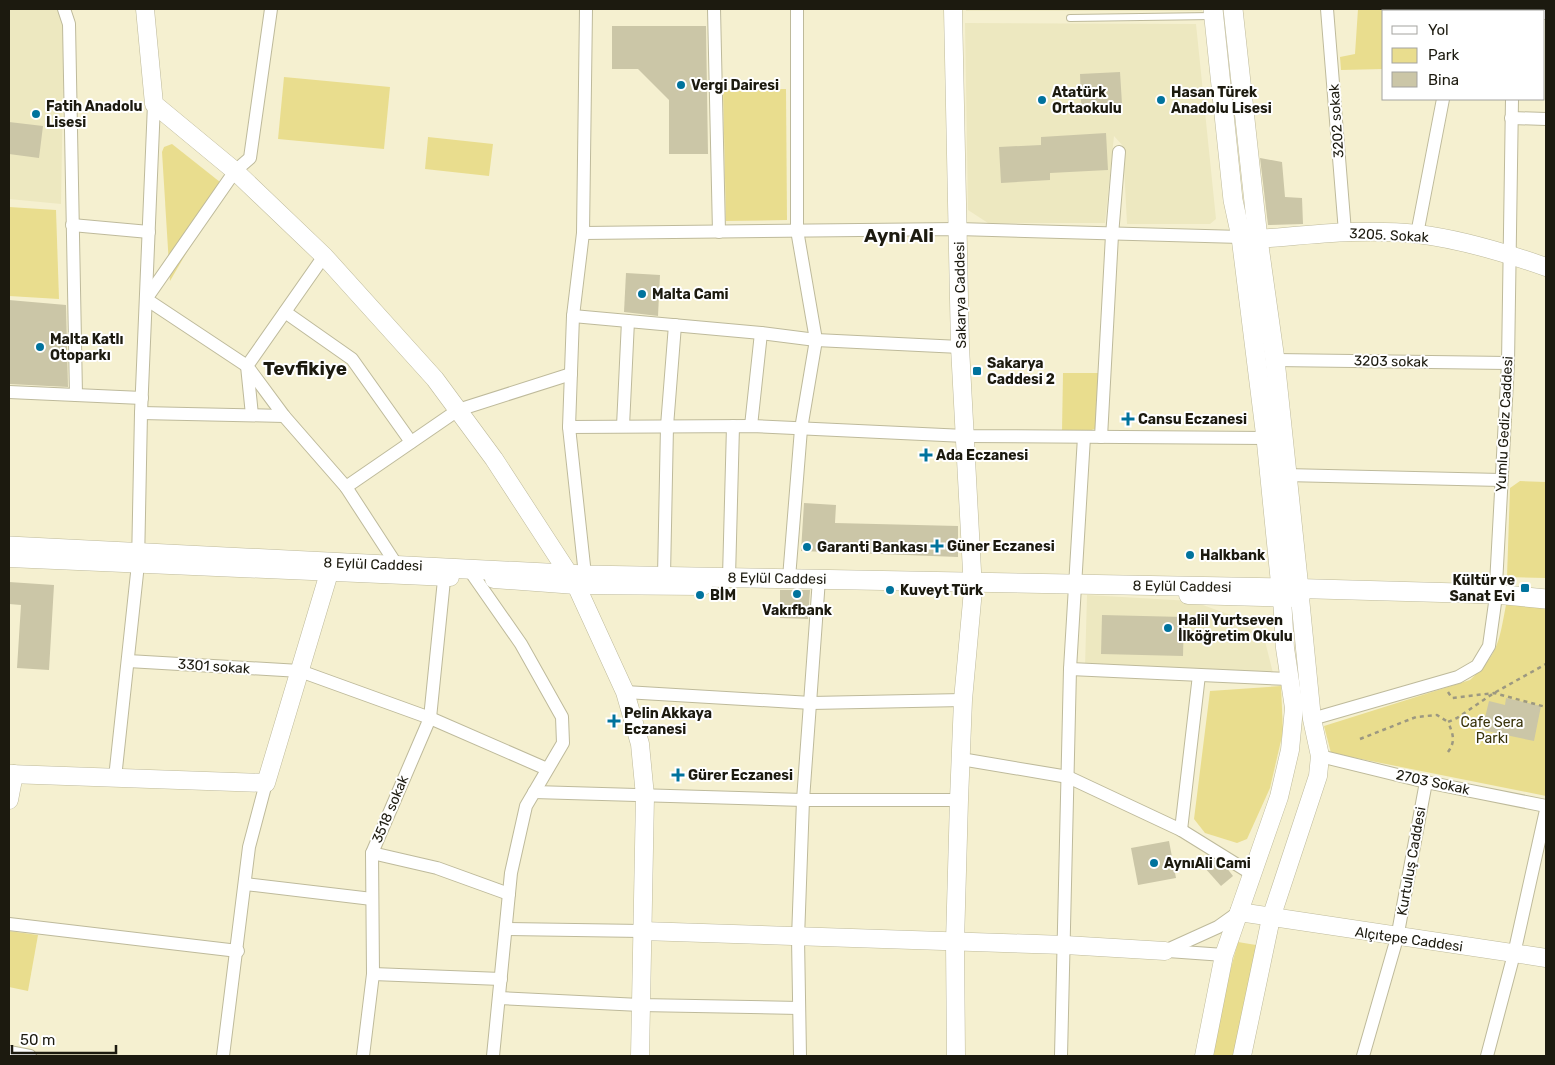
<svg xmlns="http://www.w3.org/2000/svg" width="1555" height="1065" font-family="Rubik,sans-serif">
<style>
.built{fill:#ede8c0}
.green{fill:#e9dd8e}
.building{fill:#cbc6a7}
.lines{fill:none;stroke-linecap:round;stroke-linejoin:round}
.lane-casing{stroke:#beba9b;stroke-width:8}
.street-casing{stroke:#beba9b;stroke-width:14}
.secondary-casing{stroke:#beba9b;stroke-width:19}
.primary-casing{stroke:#beba9b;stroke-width:20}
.path{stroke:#9c9881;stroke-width:2.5;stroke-dasharray:4 4;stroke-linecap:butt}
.lane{stroke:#fff;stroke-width:6}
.street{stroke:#fff;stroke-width:12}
.secondary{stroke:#fff;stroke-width:18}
.primary{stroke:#fff;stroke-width:19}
.poi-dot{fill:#00739d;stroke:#fff;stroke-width:2}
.labels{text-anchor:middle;stroke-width:4;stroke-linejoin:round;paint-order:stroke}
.poi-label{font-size:14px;font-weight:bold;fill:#1c1a0f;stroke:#fff;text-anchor:start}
.street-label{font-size:14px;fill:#1c1a0f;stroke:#fff}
.park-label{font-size:14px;fill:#383208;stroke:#fff}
.district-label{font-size:19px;font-weight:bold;fill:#1c1a0f;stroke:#fff}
</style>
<rect width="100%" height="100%" fill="#f5f0d0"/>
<g class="built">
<path d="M9,9H57L61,14L64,28L61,204L9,199Z"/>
<rect x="966" y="9" width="236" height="2"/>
<path d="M965,23L1196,24L1216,219L1210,224H1127L1123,146L1114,136L1105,223H988L968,210Z"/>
<path d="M1087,595L1192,601L1233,616L1265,641L1274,677L1085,667Z"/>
</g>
<g class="green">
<path d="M1358,9H1451V11H1384V69L1341,70L1340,57L1355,54Z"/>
<path d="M284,77L390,87L384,149L278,139Z"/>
<path d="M723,89H786L787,220L726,221Z"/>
<path d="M428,137L493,144L489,176L425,169Z"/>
<path d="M172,144L225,186L170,281L162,152L164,147Z"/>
<path d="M9,207L56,210L59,299L9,296Z"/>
<path d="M1063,373H1101L1097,428L1086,432L1062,431Z"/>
<path d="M1520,481L1546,482V578L1507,577L1510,488Z"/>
<path d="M1506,605L1546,608V796L1331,753L1324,726L1470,680C1499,654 1499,641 1506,605Z"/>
<path d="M1281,686L1283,732L1270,788L1247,839L1237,843L1205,833L1194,819L1210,691Z"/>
<path d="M9,931L38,935L28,991L9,987Z"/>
<path d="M1238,942L1262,946L1234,1056H1207Z"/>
</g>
<g class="building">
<path d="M612,26H706L708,154H669V100L638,69H612Z"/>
<path d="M1120,72L1122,104L1081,106L1080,74Z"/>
<path d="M9,122L43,126L39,158L9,154Z"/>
<path d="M1106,133L1108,170L1050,173V180L1001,183L999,147L1041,145V137Z"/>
<path d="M1260,158L1282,162L1285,197L1302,198L1303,224L1268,225Z"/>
<path d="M626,273L660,275L658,316L624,312Z"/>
<path d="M9,300L66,305L68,387L9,384Z"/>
<path d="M804,503L836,505L835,523L958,526V557L801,551Z"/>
<path d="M9,582L54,585L49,670L17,668L21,605L9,604Z"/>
<path d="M780,590H810L808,619L780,618Z"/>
<path d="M1102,615L1184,617L1183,656L1101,654Z"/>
<path d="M1506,698L1541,706L1534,741L1482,730L1489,701L1505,705Z"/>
<path d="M1169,841L1176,878L1138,885L1131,848Z"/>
<path d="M1213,859L1226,867L1233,876L1221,886L1204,867Z"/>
</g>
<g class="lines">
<defs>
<path id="lane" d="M1070,18L1212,16"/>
<g id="street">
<path d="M64,9L69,24L76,395"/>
<path d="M271,9L250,158L235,171L146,299L247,366L284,416L346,487L400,570"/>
<path d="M714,9L719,232"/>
<path d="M1327,9L1345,232"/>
<path d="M1460,11V9"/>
<path d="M1518,11V9"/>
<path d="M1544,13H1546"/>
<path d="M1511,118L1546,119"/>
<path d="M72,225L149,232"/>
<path d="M583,233L958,229L1241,237"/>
<path d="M1417,234L1443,99"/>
<path d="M285,312L352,359L411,442"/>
<path d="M573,316L761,333L816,340L960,347"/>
<path d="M1275,360L1508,363"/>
<path d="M9,392L142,398"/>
<path d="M141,413L284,416"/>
<path d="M252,415L247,366L324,256"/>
<path d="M623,426L628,321"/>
<path d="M751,426L761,333"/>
<path d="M569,427L751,426L965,436L1266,438"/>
<path d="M1101,437L1112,235L1119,152"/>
<path d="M1285,475L1501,480"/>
<path d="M346,487L458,410L571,374"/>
<path d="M468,568L521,644L562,717L563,743L526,806L511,873L493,1056"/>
<path d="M585,575L569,427L573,316L583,233L586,9"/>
<path d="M664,576L667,426L675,325"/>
<path d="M729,577L733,426"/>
<path d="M789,578L801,429L816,340L797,230V9"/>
<path d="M128,661L300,671L430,718L547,769"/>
<path d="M1070,669L1289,679"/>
<path d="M625,692L811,703L963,700"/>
<path d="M1312,719L1458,677L1477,666L1489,646L1495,603L1508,363L1512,99"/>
<path d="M1320,756L1426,782L1546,806"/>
<path d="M961,759L1068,777L1181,830L1199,675"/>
<path d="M115,778L138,564L141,413L154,104"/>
<path d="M534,792L803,800H959"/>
<path d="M1181,830L1252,874"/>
<path d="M372,853L437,868L509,894"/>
<path d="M245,884L372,899"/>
<path d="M9,924L238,951"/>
<path d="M506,929L642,931"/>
<path d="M1165,951L1218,927L1239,912"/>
<path d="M1168,951L1224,955"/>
<path d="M373,974L501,979"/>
<path d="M499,998L640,1005L799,1008"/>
<path d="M9,1052L30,1056"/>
<path d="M223,1056L249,847L266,783"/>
<path d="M363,1056L373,974L372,853L430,718L445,570"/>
<path d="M800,1056L798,938L803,800L819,579"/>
<path d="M1061,1056L1070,669L1084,437"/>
<path d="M1363,1056L1397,938L1426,782"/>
<path d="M1487,1056L1514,954L1546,810"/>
</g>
<g id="secondary">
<path d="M145,9L154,104L235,171L324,256L435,379L494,459L576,585L625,692L640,744L645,796L640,1056"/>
<path d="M953,9L960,347L973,590L963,700L959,800L955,942L956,1056"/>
<path d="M1258,239C1310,235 1365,228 1417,234C1460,239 1506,253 1546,267"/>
<path d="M9,558L450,577"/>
<path d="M494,579L576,585L703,586"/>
<path d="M1188,595L1295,598"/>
<path d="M9,774L266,783L332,563"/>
<path d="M9,800L14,774"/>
<path d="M1239,912L1546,958"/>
<path d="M642,931L1065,945L1165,951"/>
<path d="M1204,1056L1224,955L1279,797L1290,750L1294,708L1285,648L1282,598"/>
<path d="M1242,1056L1271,918L1318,776L1320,756L1312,719L1300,598"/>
</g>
<g id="primary">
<path d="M1213,9L1233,200L1241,237L1266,438L1282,598"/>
<path d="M1233,9L1258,239L1275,360L1300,598"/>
<path d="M9,546L585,575L1281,588L1495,594L1546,599"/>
</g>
</defs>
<use href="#lane" class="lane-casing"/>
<use href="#street" class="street-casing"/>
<use href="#secondary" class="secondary-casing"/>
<use href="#primary" class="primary-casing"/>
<g class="path">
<path d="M1448,692L1452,698L1494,693L1546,707"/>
<path d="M1360,739L1416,717L1437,715L1448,722"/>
<path d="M1448,752C1456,741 1453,734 1448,722L1457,718L1494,693L1546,664"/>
</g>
<use href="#lane" class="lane"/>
<use href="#street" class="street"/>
<use href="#secondary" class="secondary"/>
<use href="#primary" class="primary"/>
</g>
<g class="poi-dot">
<circle cx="681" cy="85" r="5"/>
<circle cx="1042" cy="100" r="5"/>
<circle cx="1161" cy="100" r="5"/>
<circle cx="36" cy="114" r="5"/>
<circle cx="642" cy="294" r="5"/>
<circle cx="40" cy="347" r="5"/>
<rect x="972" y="366" width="10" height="10" rx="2.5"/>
<path d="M1125.5 411.5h5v5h5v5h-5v5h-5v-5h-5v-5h5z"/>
<path d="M923.5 447.5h5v5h5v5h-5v5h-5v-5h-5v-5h5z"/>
<path d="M934.5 538.5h5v5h5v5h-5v5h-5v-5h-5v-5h5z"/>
<circle cx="807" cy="547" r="5"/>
<circle cx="1190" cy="555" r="5"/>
<rect x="1520" y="583" width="10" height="10" rx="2.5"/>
<circle cx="890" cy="590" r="5"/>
<circle cx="797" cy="594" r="5"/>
<circle cx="700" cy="595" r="5"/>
<circle cx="1168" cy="628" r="5"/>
<path d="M611.5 713.5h5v5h5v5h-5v5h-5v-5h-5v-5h5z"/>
<path d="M675.5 767.5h5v5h5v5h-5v5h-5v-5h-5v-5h5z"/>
<circle cx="1154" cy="863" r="5"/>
</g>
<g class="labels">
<g class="poi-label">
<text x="691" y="90">Vergi Dairesi</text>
<text x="1052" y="97">Atatürk<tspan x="1052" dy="16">Ortaokulu</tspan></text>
<text x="1171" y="97">Hasan Türek<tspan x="1171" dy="16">Anadolu Lisesi</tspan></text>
<text x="46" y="111">Fatih Anadolu<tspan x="46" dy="16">Lisesi</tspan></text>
<text x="652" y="299">Malta Cami</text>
<text x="50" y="344">Malta Katlı<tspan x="50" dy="16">Otoparkı</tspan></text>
<text x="987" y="368">Sakarya<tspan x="987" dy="16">Caddesi 2</tspan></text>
<text x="1138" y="424">Cansu Eczanesi</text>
<text x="936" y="460">Ada Eczanesi</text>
<text x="947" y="551">Güner Eczanesi</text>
<text x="817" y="552">Garanti Bankası</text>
<text x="1200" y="560">Halkbank</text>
<text x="1515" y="585" text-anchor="end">Kültür ve<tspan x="1515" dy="16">Sanat Evi</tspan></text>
<text x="900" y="595">Kuveyt Türk</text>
<text x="710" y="600">BİM</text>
<text x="797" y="615" text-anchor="middle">Vakıfbank</text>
<text x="1178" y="625">Halil Yurtseven<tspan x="1178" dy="16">İlköğretim Okulu</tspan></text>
<text x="624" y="718">Pelin Akkaya<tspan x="624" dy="16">Eczanesi</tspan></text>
<text x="688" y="780">Gürer Eczanesi</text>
<text x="1164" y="868">AynıAli Cami</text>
</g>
<g class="street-label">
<text transform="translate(1336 121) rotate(-94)" y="5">3202 sokak</text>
<text transform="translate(1389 235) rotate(3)" y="5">3205. Sokak</text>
<text transform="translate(960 295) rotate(-91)" y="5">Sakarya Caddesi</text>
<text transform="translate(1391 361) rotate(1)" y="5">3203 sokak</text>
<text transform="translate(1504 424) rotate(-87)" y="5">Yumlu Gediz Caddesi</text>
<text transform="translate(373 564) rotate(2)" y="5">8 Eylül Caddesi</text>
<text transform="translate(777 578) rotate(1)" y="5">8 Eylül Caddesi</text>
<text transform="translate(1182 586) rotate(1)" y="5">8 Eylül Caddesi</text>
<text transform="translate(214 666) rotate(4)" y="5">3301 sokak</text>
<text transform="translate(1433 782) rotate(12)" y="5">2703 Sokak</text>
<text transform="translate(390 809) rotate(-67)" y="5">3518 sokak</text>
<text transform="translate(1411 861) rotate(-80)" y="5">Kurtuluş Caddesi</text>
<text transform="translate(1409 939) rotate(8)" y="5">Alçıtepe Caddesi</text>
</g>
<g class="park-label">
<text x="1492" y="727">Cafe Sera<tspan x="1492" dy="16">Parkı</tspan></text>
</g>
<g class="district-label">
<text x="899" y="242">Ayni Ali</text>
<text x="305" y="375">Tevfikiye</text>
</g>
</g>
<rect width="1555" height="1065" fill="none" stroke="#1c1a0f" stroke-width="20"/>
<rect x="1382" y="10" width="162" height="90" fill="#ffffff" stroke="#a4a39f"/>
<rect x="1392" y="26" width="25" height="8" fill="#ffffff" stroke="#a4a39f"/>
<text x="1428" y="35" font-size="15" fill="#1c1a0f">Yol</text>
<rect x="1392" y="48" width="25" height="15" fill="#e9dd8e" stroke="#a4a39f"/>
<text x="1428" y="60" font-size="15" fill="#1c1a0f">Park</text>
<rect x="1392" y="72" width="25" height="15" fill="#cbc6a7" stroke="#a4a39f"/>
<text x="1428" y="85" font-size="15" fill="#1c1a0f">Bina</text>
<path d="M12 1045v8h104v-8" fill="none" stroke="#1c1a0f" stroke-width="2.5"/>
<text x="20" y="1045" font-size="15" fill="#1c1a0f" stroke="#ffffff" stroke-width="4" paint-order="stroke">50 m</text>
</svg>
